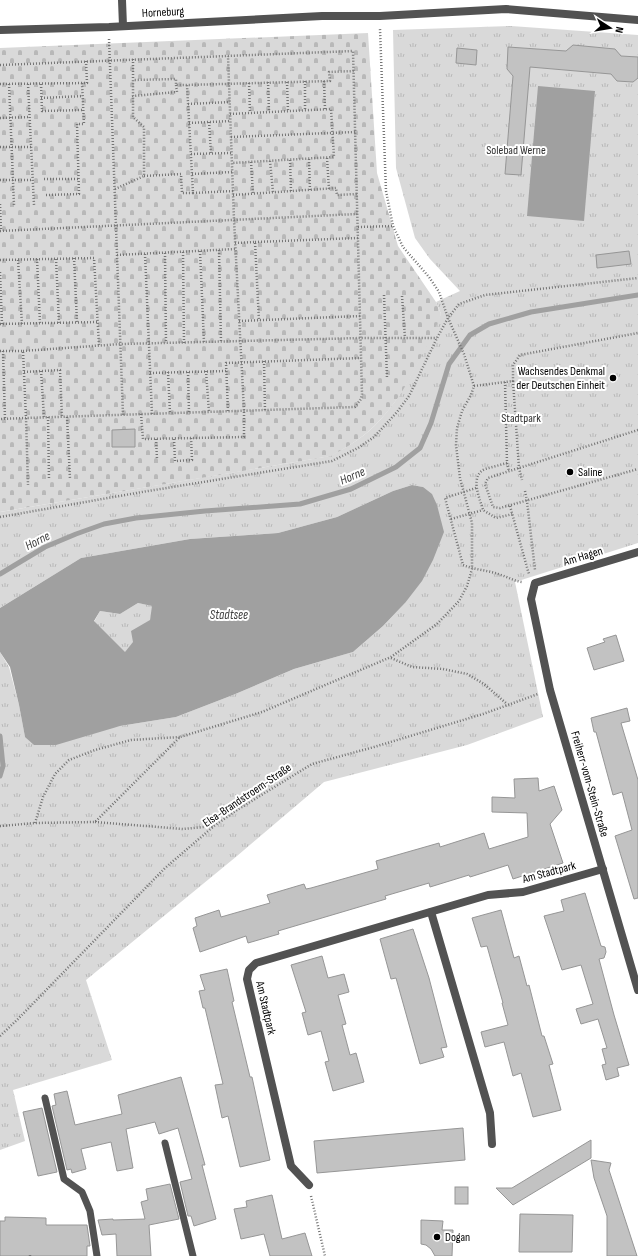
<svg xmlns="http://www.w3.org/2000/svg" width="638" height="1256" font-family="'Sofia Sans Condensed',sans-serif">
<style>
.grass{fill:url(#grass-tufts)}
.cemetery{fill:url(#cemetery-stones)}
.water{fill:#a0a0a0;fill-rule:evenodd}
.lines{fill:none;stroke-linecap:round;stroke-linejoin:round}
.stream{stroke:#a0a0a0;stroke-width:5}
.building{fill:#c2c2c2;stroke:#969696}
.path{stroke:#747474;stroke-width:2.5;stroke-dasharray:1 2;stroke-linecap:butt}
.lane{stroke:#525252;stroke-width:7}
.street{stroke:#525252;stroke-width:8}
.poi-dot{fill:#000;stroke:#fff;stroke-width:1.5}
.labels{text-anchor:middle;stroke-width:4;stroke-linejoin:round;paint-order:stroke}
.street-label{font-size:12px;fill:#000;stroke:#fff}
.park-label{font-size:12px;fill:#303030;stroke:#fff}
.poi-label{font-size:12px;fill:#000;stroke:#fff;text-anchor:start}
.water-label{font-size:13px;font-style:italic;fill:#414141;stroke:#fff}
</style>
<defs>
<pattern id="grass-tufts" width="24" height="20" patternUnits="userSpaceOnUse"><rect width="24" height="20" fill="#d9d9d9"/><path d="M3 7l-1-3M5 7V3M7 7l1-3M15 17l-1-3M17 17v-4M19 17l1-3" fill="none" stroke="#b8b8b8"/></pattern>
<pattern id="cemetery-stones" width="16" height="16" patternUnits="userSpaceOnUse"><rect width="16" height="16" fill="#d9d9d9"/><path d="M2 7V4a2 2 0 0 1 4 0v3zM10 15v-3a2 2 0 0 1 4 0v3z" fill="#b8b8b8"/></pattern>
</defs>
<rect width="100%" height="100%" fill="#fff"/>
<g class="grass">
<path d="M511,26L638,35V543L515,582L543,717L467,745L324,782L237,856L86,980L112,1060L13,1090L25,1141L0,1150V652L9,667L19,705L25,737L120,726L176,717L233,695L294,669L353,652L383,626L405,603L423,487L412,485L393,491L337,517L278,533L190,539L81,558L0,608V512L330,456C349,446 366,436 380,420C408,390 423,350 441,314L436,302L460,291L430,259L415,238L396,168L393,30Z"/>
<path d="M138,603L153,606L150,621L125,653L94,622L100,611L120,614Z"/>
</g>
<path class="cemetery" d="M368,33L377,173L398,246L436,302L441,314L439,320C422,354 407,392 380,420C366,436 349,446 331,456L0,512V48Z"/>
<g class="water">
<path d="M538,86L595,91L584,221L527,216Z"/>
<path d="M412,485L423,487L432,494L437,505L444,532L433,560L422,581L405,603L383,626L353,652L294,669L233,695L176,717L120,726L56,745H34L25,737L19,705L10,667L0,652V608L81,558L190,539L278,533L337,517L393,491ZM138,603L152,606L150,620L131,631L133,642L125,652L94,621L100,611L120,614Z"/>
</g>
<g class="lines">
<g class="stream">
<path d="M0,574L45,547L76,534L104,524L136,518L205,511L300,504L351,489L396,467L420,448L431,423L449,364L470,335L489,324L531,312L638,295"/>
<path d="M0,736L3,766L0,776"/>
</g>
</g>
<g class="building">
<path d="M573,45L615,49L621,56L638,57V78L633,82L617,81L611,74L530,67L521,175L505,174L513,76L507,69L508,47L566,51Z"/>
<path d="M457,48L477,50L476,65L456,63Z"/>
<path d="M629,251L631,264L597,268L596,255Z"/>
<path d="M135,429V447H112V430Z"/>
<path d="M616,635L624,661L594,670L587,648L605,642L603,639Z"/>
<path d="M627,708L630,721L621,723L638,780V898L634,899L615,836L632,830L622,792L613,795L596,732H594L591,718Z"/>
<path d="M538,778L539,791L554,786L562,810L550,824L563,863L513,879L508,865L470,877L469,875L430,887L429,883L385,896L386,899L278,931L279,934L248,943L246,936L200,952L193,928L197,926L195,918L219,910L221,917L270,903L267,895L304,884L306,889L311,888L378,869L376,861L439,843L440,847L484,833L489,849L528,837L527,813L492,812V797L515,798L514,779Z"/>
<path d="M585,893L601,946L605,947L606,952L604,958L599,959L614,1015L629,1065L617,1068L619,1076L606,1080L602,1065L606,1064L602,1049L607,1048L598,1019L581,1024L576,1009L593,1004L581,965L562,970L544,916L564,911L561,900Z"/>
<path d="M501,910L514,958L519,956L527,986L529,985L542,1036H544L553,1064L549,1065L561,1110L533,1117L521,1073L513,1076L504,1042L485,1047L481,1032L508,1025L502,1003H503L487,946L481,947L472,918Z"/>
<path d="M413,929L429,978L447,1047L441,1048L444,1057L420,1064L396,978L391,979L380,939Z"/>
<path d="M322,956L328,978L344,974L349,992L338,995L346,1024L342,1025L350,1055L356,1053L364,1082L333,1091L325,1062L329,1061L321,1031L308,1035L302,1013L306,1012L291,965Z"/>
<path d="M227,969L234,1001L232,1002L250,1077H252L270,1160L240,1167L228,1116L222,1118L215,1085L223,1084L205,1008H203L199,991L205,990L200,975Z"/>
<path d="M181,1077L205,1165H202L216,1219L194,1226L191,1216H188L180,1182L192,1179L178,1128L159,1134L155,1122L126,1129L133,1168L117,1171L111,1142L81,1149L86,1169L72,1173L71,1169L67,1170L52,1106L56,1105L54,1094L67,1091L75,1125L122,1114L118,1095Z"/>
<path d="M42,1108L57,1172L38,1176L23,1112Z"/>
<path d="M463,1128L465,1160L317,1173L314,1141Z"/>
<path d="M591,1140V1158L513,1205L496,1188H512Z"/>
<path d="M591,1160L611,1163L609,1170L637,1256H607V1216L594,1178Z"/>
<path d="M170,1184L179,1219L149,1225L151,1256H117L116,1234L102,1235L98,1220L113,1219V1220L145,1219L141,1202L148,1200L146,1189Z"/>
<rect x="455" y="1187" width="13" height="17"/>
<path d="M272,1195L282,1239L305,1233L312,1256H270L264,1234L241,1239L234,1209L247,1207L246,1201Z"/>
<path d="M520,1214L573,1215L572,1252H519Z"/>
<path d="M5,1217L46,1218V1225H87L90,1246H87V1256H0V1221H5Z"/>
<path d="M421,1220L443,1221L442,1230H453L452,1256H435L431,1249L426,1245L421,1244Z"/>
</g>
<g class="lines">
<g class="path">
<path d="M109,39L123,415"/>
<path d="M133,59V80"/>
<path d="M0,65L353,51L362,394L361,399L355,407L26,418L28,485"/>
<path d="M305,81V111"/>
<path d="M324,81L325,109"/>
<path d="M268,82L269,112"/>
<path d="M287,82L288,111"/>
<path d="M249,83L250,113"/>
<path d="M0,84L87,83L86,61"/>
<path d="M9,84L14,205"/>
<path d="M28,84L34,205"/>
<path d="M41,84L42,111L83,110"/>
<path d="M176,85L177,92L133,96V80L176,79V85H187"/>
<path d="M41,98L83,96"/>
<path d="M188,104L230,102"/>
<path d="M230,114L331,109L334,157L232,163"/>
<path d="M0,118L30,117"/>
<path d="M209,122L211,153"/>
<path d="M189,123L230,121"/>
<path d="M231,137L355,132"/>
<path d="M0,147H31"/>
<path d="M191,154L231,153"/>
<path d="M327,158L329,189"/>
<path d="M309,159L310,190"/>
<path d="M290,160L291,191"/>
<path d="M270,161L273,192"/>
<path d="M251,162L253,193"/>
<path d="M192,174L232,172"/>
<path d="M144,176L181,174L182,193H193"/>
<path d="M44,179H79"/>
<path d="M0,180H33"/>
<path d="M115,189L144,176V127L133,117V96"/>
<path d="M233,191L193,193L187,85L330,81L329,72L354,71"/>
<path d="M46,195L79,194L77,124H84L82,83"/>
<path d="M233,195L336,188L337,195L357,194"/>
<path d="M0,204L1,231"/>
<path d="M358,227L393,226"/>
<path d="M0,231L357,214"/>
<path d="M255,242L358,238"/>
<path d="M235,243L255,242L259,321"/>
<path d="M219,250L221,342"/>
<path d="M200,251L204,342"/>
<path d="M183,252L184,343"/>
<path d="M165,253L166,343"/>
<path d="M145,254L152,414"/>
<path d="M117,255L235,249"/>
<path d="M74,258L77,322"/>
<path d="M37,259L40,323"/>
<path d="M56,259L59,323"/>
<path d="M0,260L94,258L99,345"/>
<path d="M18,260L22,324"/>
<path d="M0,272L2,324"/>
<path d="M384,295L387,378"/>
<path d="M402,296L405,338"/>
<path d="M239,321L360,316"/>
<path d="M0,324L98,322"/>
<path d="M0,351H23L26,418L0,419"/>
<path d="M3,351L5,419"/>
<path d="M23,351L121,344L361,338H437"/>
<path d="M264,361L265,410"/>
<path d="M41,371L44,417"/>
<path d="M206,371L209,412"/>
<path d="M24,372L60,370L62,417"/>
<path d="M168,372L170,413"/>
<path d="M188,372L189,413"/>
<path d="M150,373L226,371"/>
<path d="M513,381L519,468L522,480"/>
<path d="M505,382L507,463L509,471"/>
<path d="M474,386L513,381V365L520,355L638,333"/>
<path d="M228,411L226,363L361,358"/>
<path d="M141,414L143,439L244,437V411L234,220L228,56"/>
<path d="M48,417L49,480"/>
<path d="M67,417L70,479"/>
<path d="M638,430L497,475L488,478L485,484L493,507L500,508L638,469"/>
<path d="M156,439L157,459"/>
<path d="M174,439L175,461L192,460L191,438"/>
<path d="M507,463C500,465 492,467 485,469C469,476 480,499 483,510L496,518L513,514"/>
<path d="M476,488L445,498L463,565C475,570 488,570 501,575C508,577 514,581 522,582"/>
<path d="M525,491L527,501L535,570"/>
<path d="M510,506L528,571L529,574"/>
<path d="M0,517L142,492L332,461L358,448L374,437L397,412L409,396L437,338L448,318L459,304L485,295L638,278"/>
<path d="M451,519L483,510"/>
<path d="M391,658L412,667L443,669L467,674L484,684L507,704"/>
<path d="M95,822L183,829L214,826"/>
<path d="M35,823L43,797L55,774L69,760L95,750L131,740L180,737"/>
<path d="M0,826L35,823L95,822L180,737L262,712L391,657L437,624L459,601L467,586L472,569V523L460,478L456,445L457,428L462,411L471,395L474,386L464,354L448,318L439,292L429,277L403,247L393,226L386,191L380,29"/>
<path d="M0,1036L18,1019L165,868L214,826L237,810L312,764L374,747L483,714L538,694"/>
<path d="M311,1196L325,1256"/>
<path d="M30,1256V1255"/>
</g>
<g class="lane">
<path d="M45,1098L64,1179L82,1192L90,1211L97,1256"/>
<path d="M165,1143L193,1256"/>
</g>
<g class="street">
<path d="M122,0L123,26"/>
<path d="M0,30L109,27L322,16H380L506,9L638,20"/>
<path d="M638,552L535,583L531,599L550,690L638,990"/>
<path d="M431,912L490,1113L492,1144"/>
<path d="M309,1185L291,1166L247,979L249,970L256,963L488,895L523,892L603,869"/>
</g>
</g>
<g class="poi-dot">
<circle cx="613" cy="378" r="4"/>
<circle cx="570" cy="472" r="4"/>
<circle cx="437" cy="1237" r="4"/>
</g>
<g class="labels">
<g class="street-label">
<text transform="translate(163 12) rotate(-3)" y="4">Horneburg</text>
<text transform="translate(583 556) rotate(-17)" y="4">Am Hagen</text>
<text transform="translate(590 784) rotate(74)" y="4">Freiherr-vom-Stein-Straße</text>
<text transform="translate(247 795) rotate(-34)" y="4">Elsa-Brandstroem-Straße</text>
<text transform="translate(549 872) rotate(-15)" y="4">Am Stadtpark</text>
<text transform="translate(266 1008) rotate(77)" y="4">Am Stadtpark</text>
</g>
<g class="park-label">
<text x="516" y="154">Solebad Werne</text>
<text x="521" y="422">Stadtpark</text>
</g>
<g class="poi-label">
<text x="605" y="375" text-anchor="end">Wachsendes Denkmal<tspan x="605" dy="14">der Deutschen Einheit</tspan></text>
<text x="578" y="476">Saline</text>
<text x="445" y="1241">Dogan</text>
</g>
<g class="water-label">
<text transform="translate(352 475) rotate(-23)" y="5">Horne</text>
<text transform="translate(37 540) rotate(-27)" y="5">Horne</text>
<text x="229" y="619">Stadtsee</text>
</g>
</g>
<g transform="translate(610 28) rotate(102)" stroke="#ffffff" stroke-width="3" paint-order="stroke">
<path d="M0-3L7 15L0 10L-7 15Z" fill="#000000"/>
<text y="-6" font-size="11" font-weight="bold" text-anchor="middle" fill="#000000">N</text>
</g>
</svg>
